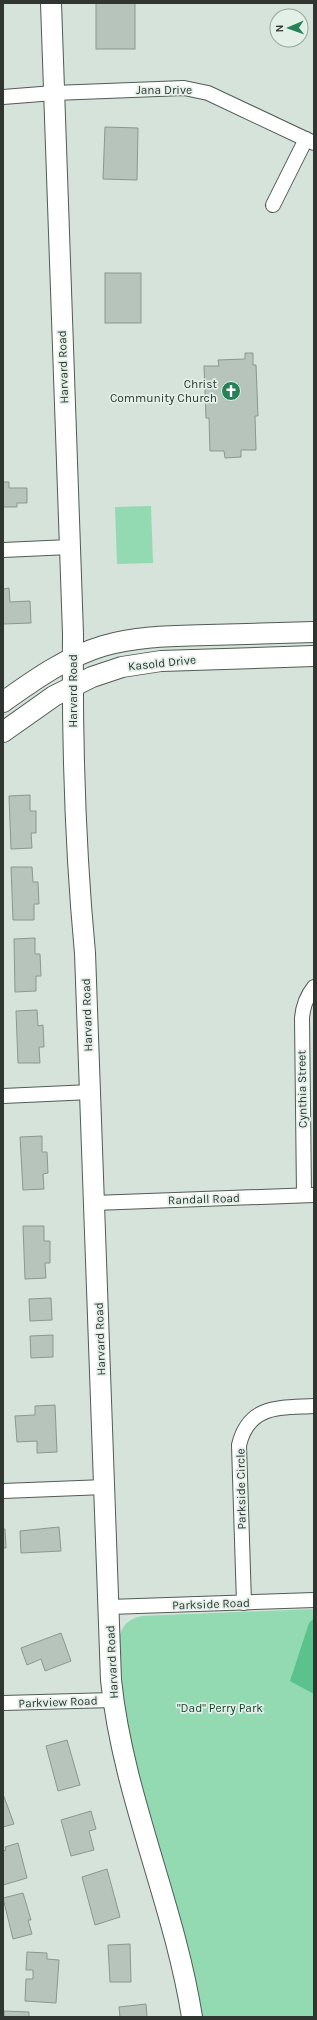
<svg xmlns="http://www.w3.org/2000/svg" width="317" height="2020" font-family="Karla,sans-serif">
<style>
.green{fill:#93d9b1}
.forest{fill:#5bc28d}
.building{fill:#b7c4bc;stroke:#8b9890}
.lines{fill:none;stroke-linecap:round;stroke-linejoin:round}
.street-casing{stroke:#505c55;stroke-width:16}
.secondary-casing{stroke:#505c55;stroke-width:22}
.street{stroke:#fff;stroke-width:14}
.secondary{stroke:#fff;stroke-width:20}
.labels{text-anchor:middle;stroke-width:3.5;stroke-linejoin:round;paint-order:stroke}
.street-label{font-size:12px;fill:#303532;stroke:#e2f0e8}
.poi-label{font-size:12px;fill:#303532;stroke:#e2f0e8;text-anchor:end}
.park-label{font-size:12px;fill:#113d27;stroke:#e2f0e8}
</style>
<rect width="100%" height="100%" fill="#d5e3da"/>
<g class="green">
<path d="M151,506L153,563L117,564L115,507Z"/>
<path d="M314,1609V2017H200L139,1784L123,1704L119,1639C122,1625 128,1619 142,1616Z"/>
</g>
<path class="forest" d="M314,1618V1694L290,1681L309,1623Z"/>
<g class="building">
<rect x="96" y="3" width="39" height="46"/>
<path d="M105,127L138,128L137,180L103,179Z"/>
<rect x="105" y="273" width="36" height="50"/>
<path d="M245,353H253V365H256L258,416H255L256,450H241V457L225,458L224,451H210L209,418H206L204,366H219L218,360L245,359Z"/>
<path d="M3,482H9V488H27V503H17V507H3Z"/>
<path d="M9,588L10,602L30,601L31,623L3,624V589Z"/>
<path d="M30,795V811H36V833H31L32,848L11,849L9,796Z"/>
<path d="M11,867H32L33,882H38L39,904H34V920H13Z"/>
<path d="M35,938V954H40L41,976H36V991L15,992L14,939Z"/>
<path d="M37,1010L38,1026L43,1025L44,1047H39L40,1063H18L16,1011Z"/>
<path d="M42,1136V1152H47L48,1173L43,1174L44,1189L23,1190L20,1137Z"/>
<path d="M23,1226H44V1241H50V1263H45L46,1278L25,1279Z"/>
<path d="M51,1298L52,1320L30,1321L29,1299Z"/>
<path d="M53,1335V1357L31,1358L30,1336Z"/>
<path d="M55,1405L57,1452L37,1453V1441L17,1442L15,1416L35,1415V1406Z"/>
<path d="M59,1527L61,1551L21,1553L20,1531Z"/>
<path d="M3,1529H5L6,1548H3Z"/>
<path d="M61,1633L71,1661L45,1671L41,1659L27,1665L21,1648Z"/>
<path d="M67,1740L80,1785L58,1791L46,1746Z"/>
<path d="M3,1794L14,1824L3,1827Z"/>
<path d="M91,1811L96,1829L89,1831L94,1850L71,1856L61,1820Z"/>
<path d="M18,1843L27,1878L3,1885V1851L6,1850L5,1847Z"/>
<path d="M107,1869L120,1917L95,1925L82,1877Z"/>
<path d="M23,1893L31,1920H28L32,1934L13,1939L3,1898Z"/>
<path d="M130,1944L131,1982H110L108,1945Z"/>
<path d="M27,1952L47,1953V1959L59,1960L56,2003L25,2001L26,1979H33V1970H26Z"/>
<path d="M146,2004L147,2017H120L119,2007Z"/>
<path d="M4,2011L29,2012V2017H4Z"/>
</g>
<g class="lines">
<defs>
<g id="street">
<path d="M3,97L54,93L184,88L208,93L314,143"/>
<path d="M273,205L306,139"/>
<path d="M3,550L70,547"/>
<path d="M3,1096L91,1092"/>
<path d="M304,1195L302,1018C303,1006 306,997 314,987"/>
<path d="M94,1203L314,1195"/>
<path d="M3,1491L105,1487"/>
<path d="M244,1603L239,1445C249,1404 280,1408 314,1406"/>
<path d="M109,1607L314,1600"/>
<path d="M3,1703L113,1700"/>
</g>
<g id="secondary">
<path d="M51,3L73,634C72,741 75,847 85,953L111,1680C123,1796 174,1903 192,2017"/>
<path d="M3,702C34,680 66,657 103,646C137,636 173,636 208,635C243,634 279,633 314,632"/>
<path d="M3,732L54,696L92,677L122,667L161,661L314,656"/>
</g>
</defs>
<use href="#street" class="street-casing"/>
<use href="#secondary" class="secondary-casing"/>
<use href="#street" class="street"/>
<use href="#secondary" class="secondary"/>
</g>
<defs>
<symbol id="church-disc" viewBox="-11 -11 22 22"><circle r="9.5" fill="#268156" stroke="#e2f0e8"/><path d="M-1.2-6h2.4v3.5h3.3v2.4h-3.3V6h-2.4V-.1h-3.3v-2.4h3.3Z" fill="#fff"/></symbol>
</defs>
<g fill-rule="evenodd">
<use href="#church-disc" x="220" y="380" width="22" height="22"/>
</g>
<g class="labels">
<g class="street-label">
<text x="164" y="94">Jana Drive</text>
<text transform="translate(63 367) rotate(-92)" y="4">Harvard Road</text>
<text transform="translate(162 663) rotate(-6)" y="4">Kasold Drive</text>
<text transform="translate(73 691) rotate(-90)" y="4">Harvard Road</text>
<text transform="translate(87 1015) rotate(-92)" y="4">Harvard Road</text>
<text transform="translate(302 1089) rotate(-91)" y="4">Cynthia Street</text>
<text transform="translate(204 1199) rotate(-2)" y="4">Randall Road</text>
<text transform="translate(100 1339) rotate(-92)" y="4">Harvard Road</text>
<text transform="translate(241 1489) rotate(-91)" y="4">Parkside Circle</text>
<text transform="translate(211 1604) rotate(-2)" y="4">Parkside Road</text>
<text transform="translate(112 1662) rotate(-93)" y="4">Harvard Road</text>
<text transform="translate(58 1702) rotate(-2)" y="4">Parkview Road</text>
</g>
<g class="poi-label">
<text x="217" y="388">Christ<tspan x="217" dy="14">Community Church</tspan></text>
</g>
<g class="park-label">
<text x="220" y="1712">"Dad" Perry Park</text>
</g>
</g>
<rect width="317" height="2020" fill="none" stroke="#303532" stroke-width="8"/>
<g transform="translate(289 28) rotate(268)"><circle r="19" fill="#e2f0e8" stroke="#9ba59f"/>
<path d="M0-3L7 15L0 10L-7 15Z" fill="#268156"/>
<text y="-6" font-size="11" font-weight="bold" text-anchor="middle" fill="#303532">N</text>
</g>
</svg>
